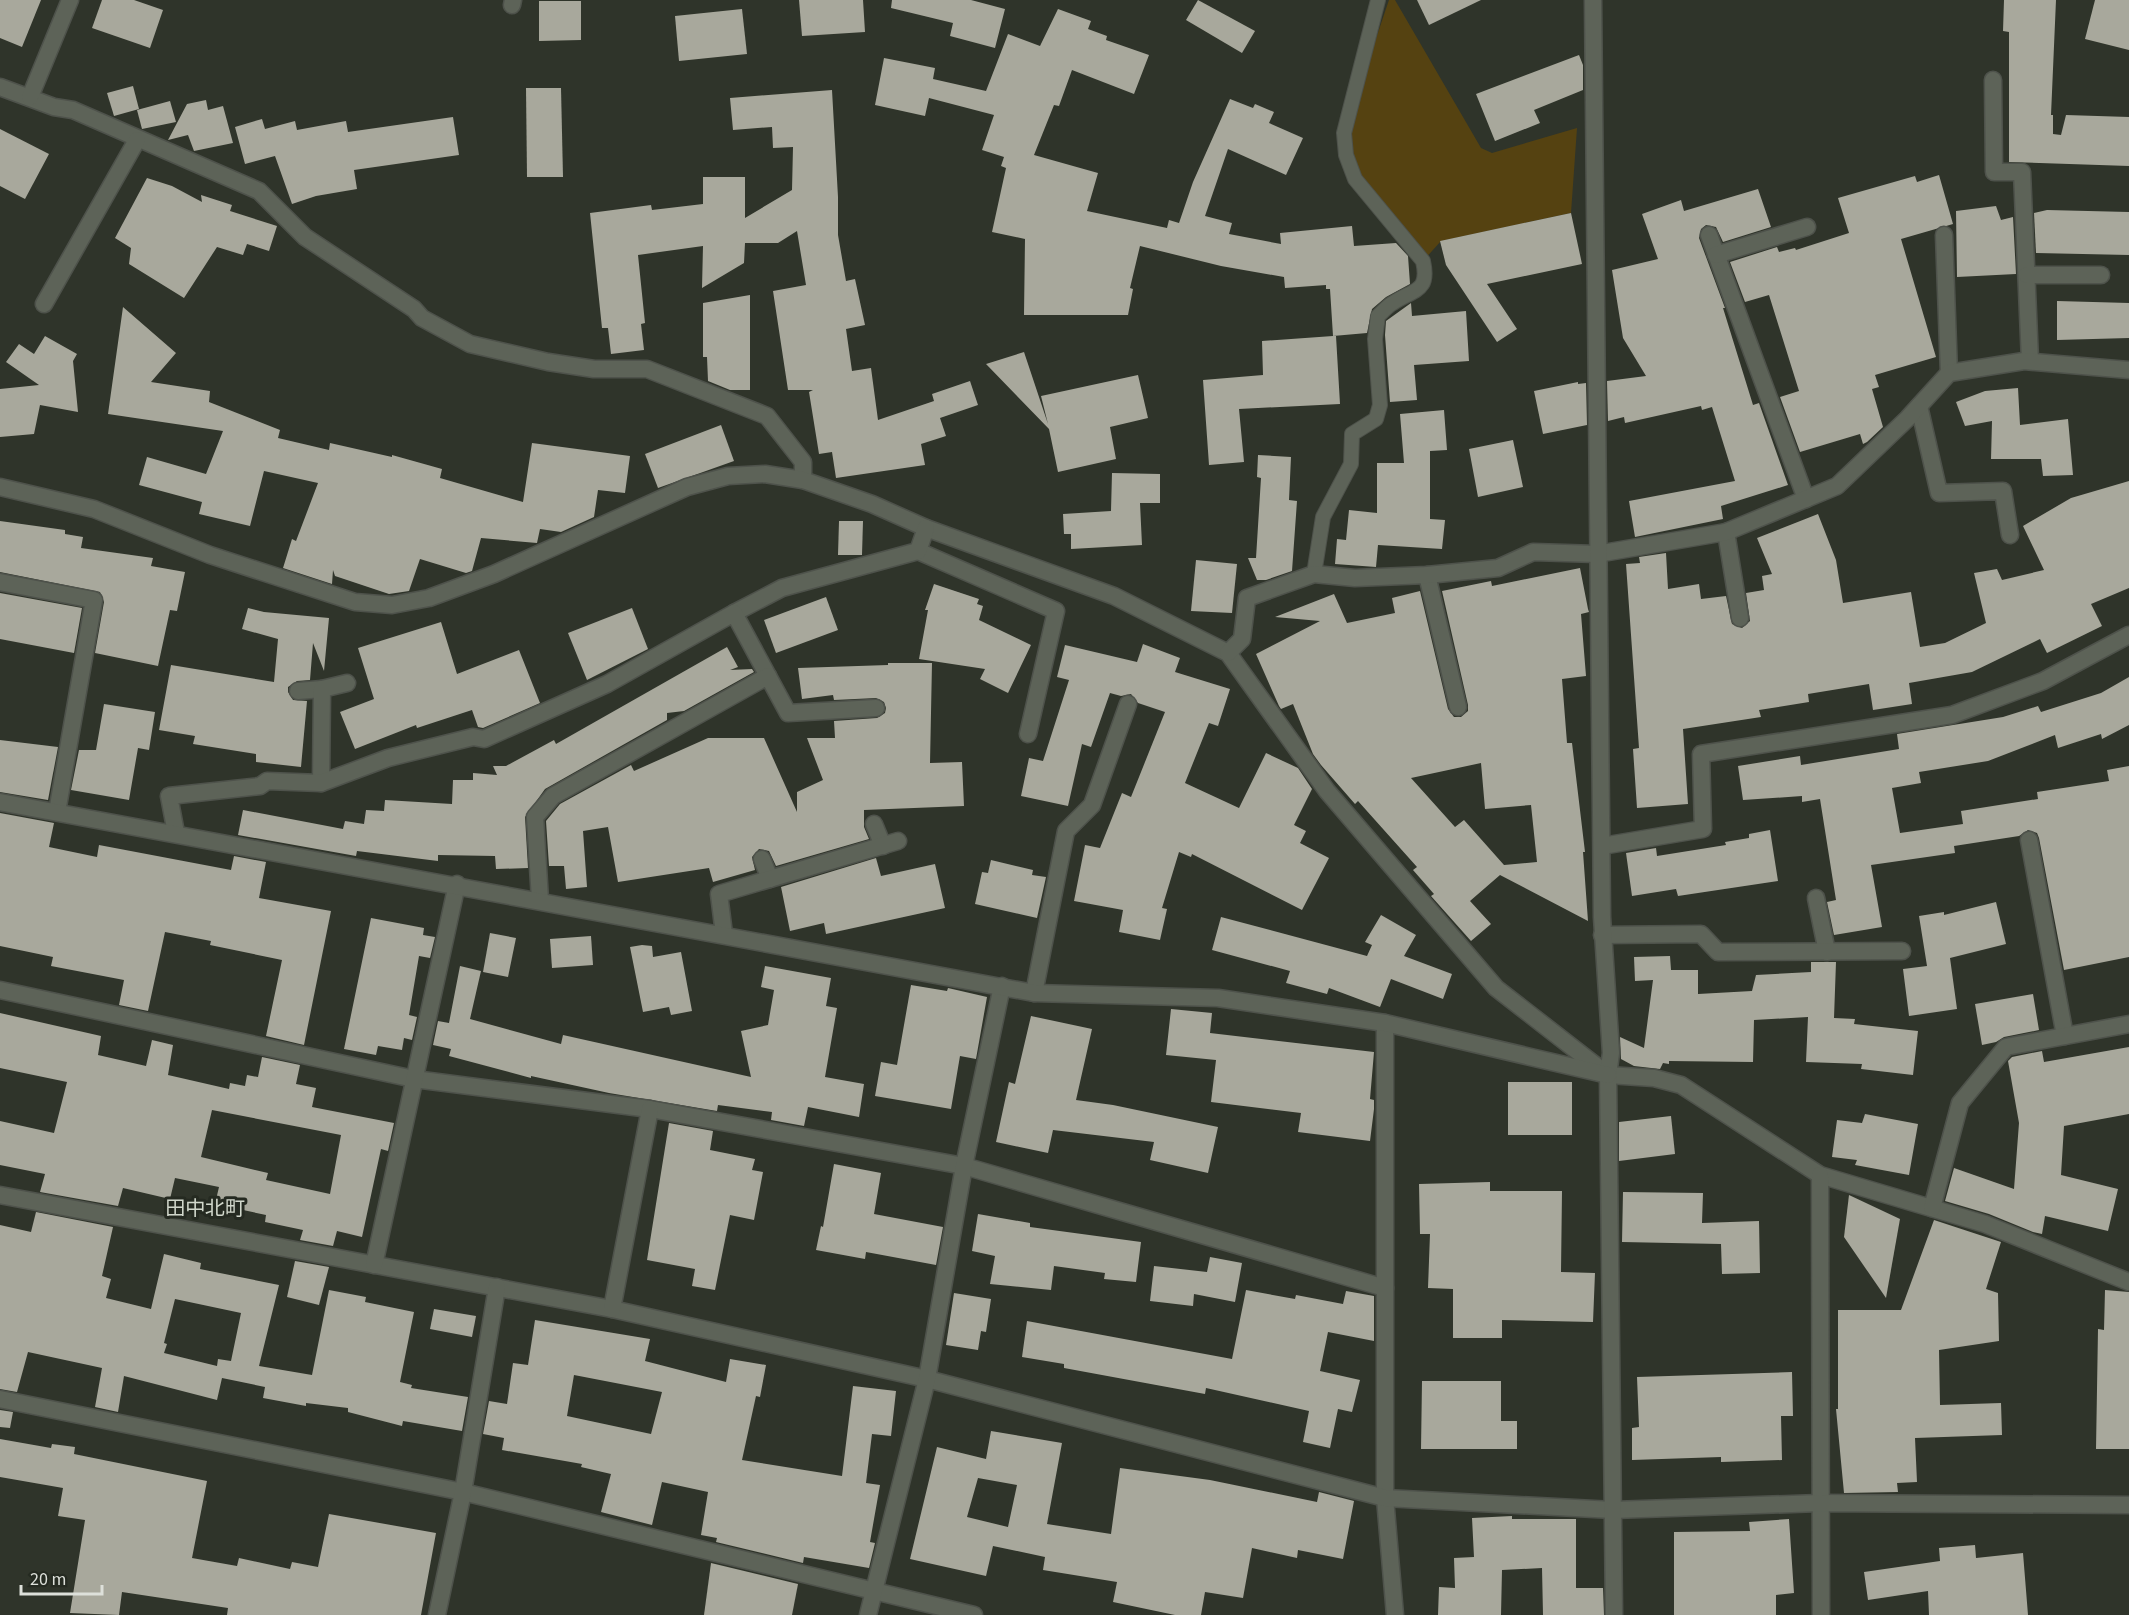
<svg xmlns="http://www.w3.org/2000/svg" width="2129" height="1615" font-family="'Source Sans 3','Noto Sans JP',sans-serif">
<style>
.green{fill:#554211}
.building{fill:#a8a89c;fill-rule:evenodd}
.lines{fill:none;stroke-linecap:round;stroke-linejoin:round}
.service-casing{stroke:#4e524b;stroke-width:16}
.minor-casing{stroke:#4e524b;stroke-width:19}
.tertiary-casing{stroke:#4e524b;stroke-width:19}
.service{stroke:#5d6358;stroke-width:14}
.minor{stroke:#5d6358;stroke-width:16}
.tertiary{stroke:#5d6358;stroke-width:16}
.labels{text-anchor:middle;stroke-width:6;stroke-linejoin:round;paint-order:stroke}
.quarter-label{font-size:20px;fill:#d1d7cb;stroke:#252a21}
</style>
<rect width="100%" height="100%" fill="#2f342a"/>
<path class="green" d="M1389,0H1395L1481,148L1492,153L1577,128L1571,213L1441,241L1423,261L1355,179L1344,133Z"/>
<g class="building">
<path d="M0,0H41L22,47L0,38Z"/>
<path d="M102,0H134L163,10L150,48L92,28Z"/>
<path d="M799,0H863L865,32L802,36Z"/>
<path d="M892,0H971L1005,9L995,48L950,36L953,23L891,8Z"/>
<path d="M1198,0L1255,31L1242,53L1186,20Z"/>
<path d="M1417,0H1481L1429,25Z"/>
<path d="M2004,0H2056L2051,115H2053V134L2061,135L2066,115L2129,117V166L2009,162V32L2003,31Z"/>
<path d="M2095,0H2129V50L2085,39Z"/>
<path d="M539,1H581V40L539,41Z"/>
<path d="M742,9L747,54L679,61L675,16Z"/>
<path d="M1058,9L1091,21L1088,29L1107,36L1106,40L1149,55L1134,94L1072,70L1059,106L1054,105L1034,155L1098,173L1087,211L1167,228L1169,220L1179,223L1193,182L1230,99L1253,108L1255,104L1274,112L1269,123L1303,138L1286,175L1228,149L1205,216L1232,223L1229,234L1281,244L1280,233L1352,226L1354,246L1396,243L1408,256L1410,284L1386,297L1372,309L1367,333L1333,336L1330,289H1326V285L1285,288L1284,277L1221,266L1140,246L1130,288L1133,289L1128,315H1024L1025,239L992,232L1006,168L1001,166L1004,157L982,150L994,115L929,98L925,116L875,105L884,58L935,68L933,79L986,91L1008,34L1040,46Z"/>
<path d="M1579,55L1583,65V90L1534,110L1540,123L1495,141L1476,94Z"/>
<path d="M133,86L139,109L114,116L107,93Z"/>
<path d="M526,88H561L563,177H527Z"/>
<path d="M832,90L838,197V235L846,281L855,279L865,325L846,329L852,371L871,368L878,420L934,401L932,394L970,381L978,405L940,418L946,436L921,444L925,465L836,478L832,452L819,454L809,392L813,390H788L773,291L806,285L797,231L778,243H745L744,263L702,288L703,246L638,255L645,323L641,324L644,350L611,354L608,328H602L590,213L651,205L652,210L703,204V177H745V218L792,190L793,147L773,148L772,127L733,130L730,98Z"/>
<path d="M206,100L208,110L223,106L233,143L194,151L188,135L168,140L187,104Z"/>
<path d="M170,101L176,122L142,129L137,110Z"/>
<path d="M453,117L459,155L354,170L357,189L316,196L292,204L275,156L245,164L235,127L262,119L265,129L295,121L297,130L346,121L348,132Z"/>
<path d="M0,129L49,154L25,199L0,186Z"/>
<path d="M1939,175L1953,224L1901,239L1936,357L1875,375L1879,387L1872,389L1883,427L1867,442L1863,444L1860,434L1800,452L1780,397L1799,391L1769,295L1745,302L1730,262L1777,247L1779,252L1795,248L1796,250L1849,233L1838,198L1915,176L1917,182Z"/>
<path d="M147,178L172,186L202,202L201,195L232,205L230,211L277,226L269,251L247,244L243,255L217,247L184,298L129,264L131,248L115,238Z"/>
<path d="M1758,189L1771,227L1723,242L1716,227L1706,225L1701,229L1699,238L1725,308H1723L1753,405L1759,403L1788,485L1721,506L1723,519L1635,537L1629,501L1735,481L1712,407L1702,410L1701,406L1625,423L1624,417L1608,421L1607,381L1646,376L1623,338L1612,270L1658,259L1642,214L1681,200L1684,211Z"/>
<path d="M1996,206L2001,220L2013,217L2016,274L1957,277L1956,211Z"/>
<path d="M2047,210L2129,212V255L2036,253L2034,213Z"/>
<path d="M1571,213L1582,264L1487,284L1517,329L1497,342L1446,265L1440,241Z"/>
<path d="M750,295V390H730L708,381L707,357H703V303Z"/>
<path d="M2057,301L2129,303V338L2057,340Z"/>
<path d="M1411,303L1412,316L1466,311L1469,361L1414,365L1417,400L1390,402L1385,335L1386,321Z"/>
<path d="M123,307L176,353L151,382L210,391L209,402L280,430L278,438L329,450L330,443L392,457V455L442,469L440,478L523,502L532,443L630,456L625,493L598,490L594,517L561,532L540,529L537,543L481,538L472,571L466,573L420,559L409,591L389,594L335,576L333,570L332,584L283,568L292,539L296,541L318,483L264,471L250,526L199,514L202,502L139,485L147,457L206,474L223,431L108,414Z"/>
<path d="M45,336L77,354L73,361L78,412L40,405L34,434L0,437V389L39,385L6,362L19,344L34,354Z"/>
<path d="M1333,336H1336L1340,404L1239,409L1244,462L1209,465L1203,380L1263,375L1262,341Z"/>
<path d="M1024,352L1048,424L1041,396L1138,375L1148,418L1110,427L1116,459L1058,472L1049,429L986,364Z"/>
<path d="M1578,382V384L1586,383L1587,425L1543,434L1534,391Z"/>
<path d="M2018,388L2020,425L2068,419L2073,475L2043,476L2041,459H1991L1992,421L1965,426L1956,402L1985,391Z"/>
<path d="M1444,410L1447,450L1430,451V519L1445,520L1442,549L1378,545L1376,567L1335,564L1337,539L1346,540L1349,510L1377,513V463H1404L1400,414Z"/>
<path d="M721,425L734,461L658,488L645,454Z"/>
<path d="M1513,440L1523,487L1478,497L1469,449Z"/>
<path d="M1258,455L1291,457L1289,500L1297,501L1292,571L1266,580H1257L1248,558H1256L1261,478L1257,477Z"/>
<path d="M1112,473L1160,474V503H1140L1142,545L1071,549V534H1064L1063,514L1111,511Z"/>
<path d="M2129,481V588L2091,604L2102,626L2047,653L2040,639L1972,672L1909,683L1912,704L1873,710L1869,684L1808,694L1809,702L1759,710L1761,717L1683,729L1688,804L1637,808L1633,749L1639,748L1626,564L1640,563L1639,557L1666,553L1668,589L1699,584L1701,599L1726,596L1732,624L1742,628L1750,621L1746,593L1764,590L1762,576L1772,574L1757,538L1818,514L1836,560L1843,603L1911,592L1920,647L1945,643L1986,623L1974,573L1997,569L2002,580L2044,570L2023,526L2071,498Z"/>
<path d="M0,521L65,530V534L83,537L81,548L153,558L151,566L185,572L177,611L170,610L158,666L95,653L104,602L100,592L0,572Z"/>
<path d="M839,521H863L862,555H838Z"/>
<path d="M1196,560L1237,564L1232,613L1191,611Z"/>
<path d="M1580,568L1588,609L1589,612L1581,614L1586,676L1562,679L1567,743H1572L1585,852H1583L1588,921L1500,875L1470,901L1491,924L1471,941L1431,896L1434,894L1413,870L1417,867L1358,801L1355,804L1321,765L1313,754L1293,704L1281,709L1279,706L1256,654L1320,621L1275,617L1334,594L1347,623L1395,613L1392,598L1420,591L1448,709L1454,717H1461L1468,711V705L1442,591L1491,581L1492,586ZM1481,763L1485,809L1531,805L1537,862L1504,865L1464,820L1455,827L1411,778Z"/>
<path d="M934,584L979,599L977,604L983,606L979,620L1031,645L1008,693L980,679L985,669L919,659L928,610H925Z"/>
<path d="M0,593L82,608L74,653L0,639Z"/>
<path d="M826,597L838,630L776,653L764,620Z"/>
<path d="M248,608L264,612L329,618L324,671L313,643L310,680L297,681L288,687V692L293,700L307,701L301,767L256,762V754L193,744L195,736L159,730L171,665L274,682L278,639L242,629Z"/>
<path d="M632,608L648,649L587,680L568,633Z"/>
<path d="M441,622L457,674L519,650L540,703L483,728L478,727L472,710L417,728L416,725L355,749L340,712L374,699L358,648Z"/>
<path d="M1143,644L1180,658L1175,672L1230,689L1218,726L1209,723L1185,783L1239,808L1266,753L1298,768L1312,789L1294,825L1306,831L1300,843L1329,858L1302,910L1192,854L1191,857L1179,852L1162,908L1167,909L1160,940L1119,932L1123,910L1074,901L1085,845L1100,848L1122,793L1131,797L1165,712L1138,703L1131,694L1121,696L1110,693L1091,747L1082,744L1068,806L1021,796L1029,758L1043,761L1069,680L1057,677L1065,645L1137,662Z"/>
<path d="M727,647L738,667L730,670L752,669L754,672L684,711L667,713V720L545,789L525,817L528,868L496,869L495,856L438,855V861L357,851L356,856L238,835L243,810L343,829L345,821L364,824L366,810L384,811L385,800L452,804L453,780H473V773L497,775L493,766H506L554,740L556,744Z"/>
<path d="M888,663H932L930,763L962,762L964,806L864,810V827L869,839L776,866L769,851L759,849L752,857L755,870L713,882L709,868L618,882L608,827L583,831L587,887L566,889L564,866H549L546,821L560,804L631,765L634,771L708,738H764L797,812V792L823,780L807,738H835L834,721L877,718L885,713L886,708L884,702L876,698L834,700L833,695L802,699L798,668L888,665Z"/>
<path d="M2129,677V725L2102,739L2101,734L2058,748L2055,735L1988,761L1919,772L1921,783L1892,788L1900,833L1963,824L1961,811L2038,799L2037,792L2109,781L2107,770L2129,766V957L2064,970L2039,838L2037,833L2028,830L2019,836L1954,846L1955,853L1871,865L1882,927L1834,935L1827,902L1836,900L1820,799L1802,802V796L1743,800L1738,766L1800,756L1801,765L1899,749L1897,734L2003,717L2038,706L2041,712L2101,693Z"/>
<path d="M104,704L155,712L149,750L138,748L129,800L71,790L79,750H96Z"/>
<path d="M0,740L58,747L48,800L0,792Z"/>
<path d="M0,813L54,823L49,847L97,857L99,845L231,870L234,856L266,862L259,898L331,911L304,1045L266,1036L282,960L210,945L211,941L165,932L148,1011L119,1005L124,980L51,966L53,957L0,946Z"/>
<path d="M1770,830L1778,881L1678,896L1676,889L1632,896L1626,853L1656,848L1657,856L1726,845L1725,842L1749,838V834Z"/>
<path d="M876,858L881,876L935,864L945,908L826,934L824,923L790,931L781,887Z"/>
<path d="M991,860L1033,870L1032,875L1046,877L1037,918L975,904L982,872L988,873Z"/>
<path d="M1996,902L2006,944L1950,958L1957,1009L1909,1016L1903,969L1927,966L1919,916L1944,912V915Z"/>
<path d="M1381,915L1416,935L1404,956L1452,974L1443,999L1391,979L1380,1007L1329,988L1327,994L1286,983L1290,971L1212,950L1221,917L1367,956L1372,945L1365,942Z"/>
<path d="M371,918L424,928L423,935L435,937L430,958L419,956L409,1015L417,1017L412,1040L404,1038L402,1050L378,1046L376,1055L344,1049Z"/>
<path d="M490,933L516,938L508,977L483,972Z"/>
<path d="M591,936L593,965L552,968L550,939Z"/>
<path d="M642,945L652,946L653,957L681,952L692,1011L671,1015L669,1007L643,1012L630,947Z"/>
<path d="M1670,956L1671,970H1698V994L1752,991L1756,975L1811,972V962H1836L1834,1018L1855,1019L1854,1024L1918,1031L1913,1075L1861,1069L1862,1064L1806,1062L1808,1017L1754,1020L1753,1062L1669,1061V1064L1663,1063L1660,1069L1634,1066L1621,1059L1620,1037L1644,1048L1653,980L1635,981L1634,957Z"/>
<path d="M460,966L481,971L470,1019L561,1044L563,1035L751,1077L741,1031L768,1025L774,990L761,987L765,966L831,978L826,1006L837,1008L825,1077L864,1084L859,1117L808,1107L804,1126L771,1120L772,1112L718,1105L717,1111L609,1093L531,1076V1078L449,1056L451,1049L433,1045L438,1021L449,1023Z"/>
<path d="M911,985L947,991L948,988L987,997L976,1059L960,1056L951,1109L875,1096L881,1062L897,1065Z"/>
<path d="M2033,994L2039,1030L2004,1037L1996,1042L1982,1045L1975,1004Z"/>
<path d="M1171,1009L1212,1013L1210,1033L1374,1052L1370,1099L1374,1100V1109L1370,1141L1298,1132L1301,1113L1211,1102L1216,1060L1166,1055Z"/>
<path d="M0,1013L101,1036L98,1055L146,1066L152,1040L173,1045L168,1075L229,1089L230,1083L245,1086L247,1075L258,1077L262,1057L300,1065L296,1084L316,1088L312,1107L394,1123L388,1151L381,1149L362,1237L337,1231L333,1246L300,1240L303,1230L265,1222L266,1215L215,1204L219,1187L175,1178L170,1199L123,1188L118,1206L40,1192L45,1174L0,1165V1121L54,1133L67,1082L0,1068ZM212,1110L341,1135L330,1194L266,1180L268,1173L201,1157Z"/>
<path d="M1031,1016L1092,1029L1076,1100L1113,1105L1218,1127L1208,1173L1150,1160L1154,1142L1053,1130L1048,1153L996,1142L1009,1082L1015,1084Z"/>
<path d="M2129,1047V1114L2064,1126L2061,1175L2118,1189L2108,1231L2045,1216L2042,1234L2033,1232L1989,1214L1945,1201L1954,1168L2014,1189L2019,1123L2008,1061L2012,1057L2042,1051L2044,1062Z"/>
<rect x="1508" y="1082" width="64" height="53"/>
<path d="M1865,1114L1918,1124L1909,1175L1855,1165L1857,1160L1832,1157L1837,1120L1862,1123Z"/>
<path d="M1671,1116L1675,1154L1619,1161V1122Z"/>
<path d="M669,1123L713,1131L710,1150L755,1159L752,1170L763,1172L754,1220L730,1215L715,1290L692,1286L695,1269L647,1260Z"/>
<path d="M834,1164L881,1173L874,1214L943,1227L936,1265L866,1252L865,1259L816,1250L821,1226L823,1227Z"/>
<path d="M1490,1182V1191H1562L1561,1272L1595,1273L1593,1322L1502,1320V1338H1453V1289L1428,1288L1430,1234H1420L1419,1184Z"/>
<path d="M1623,1192L1703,1193L1702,1223L1759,1221L1760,1273L1722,1274L1721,1244L1622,1242Z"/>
<path d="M1849,1195L1900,1219L1886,1298L1844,1237Z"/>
<path d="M36,1212L113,1227L102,1276L111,1279L106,1298L151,1309L164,1254L201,1263L200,1269L279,1285L259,1366L312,1375L329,1290L366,1297L365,1302L414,1312L400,1382L412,1385L411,1388L468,1397L462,1431L403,1421L402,1426L348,1412V1408L306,1403V1406L263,1398L265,1387L222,1378L217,1400L124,1376L118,1412L95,1407L102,1368L28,1352L17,1392L0,1389V1225L31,1232ZM175,1299L241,1313L231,1361L218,1359L217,1366L164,1353L167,1344L164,1343Z"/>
<path d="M978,1214L1030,1223V1227L1141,1242L1136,1282L1104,1279L1105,1273L1054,1266L1051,1290L990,1284L995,1256L972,1251Z"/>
<path d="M1934,1220L2001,1242L1986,1289L1998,1293L1999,1341L1939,1350L1940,1405L2001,1403L2002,1435L1915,1438L1917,1482L1897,1483L1898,1492L1844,1493L1836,1409H1838V1310H1901Z"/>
<path d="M1210,1257L1242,1263L1235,1302L1194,1294L1193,1306L1150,1301L1154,1266L1207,1272Z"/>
<path d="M295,1261L329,1267L319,1305L287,1297Z"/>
<path d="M1246,1290L1295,1299L1296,1295L1343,1304L1346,1291L1374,1296V1341L1328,1332L1320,1371L1360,1380L1352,1412L1338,1409L1330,1448L1303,1442L1309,1411L1206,1388L1205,1394L1064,1368V1364L1022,1357L1027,1321L1232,1359Z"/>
<path d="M2105,1290L2129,1292V1449H2096L2098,1329L2104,1330Z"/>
<path d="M954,1293L991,1299L986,1332L981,1331L978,1350L946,1345Z"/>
<path d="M434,1309L476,1316L472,1337L430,1329Z"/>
<path d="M535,1320L650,1339L645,1361L726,1382L730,1359L766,1365L760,1397L756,1396L742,1460L842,1476L853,1386L896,1391L891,1436L872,1434L866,1483L880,1485L870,1542L875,1543L869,1568L804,1557L803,1563L716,1542L717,1538L701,1535L708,1492L662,1482L652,1525L601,1512L611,1474L581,1467L582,1464L502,1450L504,1438L483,1434L489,1401L507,1404L513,1363L528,1365ZM574,1375L662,1392L651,1434L567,1416Z"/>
<path d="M1792,1372L1793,1416H1781L1782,1460L1721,1462V1457L1632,1460V1428L1639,1427L1637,1377Z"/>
<path d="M1422,1381H1501V1421H1517V1449H1421Z"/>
<path d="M0,1410L13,1412L10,1428L0,1427Z"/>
<path d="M991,1431L1062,1443L1047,1524L1111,1534L1120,1468L1210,1480L1317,1502L1319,1492L1354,1501L1343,1559L1298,1550L1297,1558L1252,1548L1243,1598L1205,1592L1201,1615H1175L1113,1602L1117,1582L1043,1570L1045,1557L993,1546L986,1576L910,1559L937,1447L986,1459ZM978,1478L1017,1485L1008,1527L967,1517Z"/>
<path d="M0,1439L51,1448L52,1444L75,1447L74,1454L207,1481L192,1558L237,1566L239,1558L290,1569L292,1562L318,1567L329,1514L436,1533L421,1615H227L228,1608L122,1592L119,1615L70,1613L85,1520L58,1516L63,1488L0,1477Z"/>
<path d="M1512,1516V1519H1576V1588H1603L1604,1615H1543L1542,1568L1502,1570L1501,1615H1438L1439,1587L1455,1588L1454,1558L1474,1557L1472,1518Z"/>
<path d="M1789,1519L1794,1593L1776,1595V1615H1674V1532L1750,1531L1749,1522Z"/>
<path d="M1975,1545L1976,1558L2023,1553L2028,1615H1929L1928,1591L1868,1600L1864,1572L1940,1561L1939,1548Z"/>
<path d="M711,1563L798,1584L792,1615H704Z"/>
</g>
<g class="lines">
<defs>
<path id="service" d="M1314,574L1323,517L1351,464L1352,434L1376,419L1380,405L1375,339L1378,316C1383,312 1387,306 1393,303C1414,289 1430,292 1423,261L1355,179L1346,155L1344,133L1378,0"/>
<g id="minor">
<path d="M512,5L513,0"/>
<path d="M1993,80L1994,172H2022L2030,361"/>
<path d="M0,87L54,107L73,110L259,191L305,237L414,309L422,318L470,344L548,362L594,369H647L767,416L803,462V480"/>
<path d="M30,97L70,0"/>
<path d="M1709,235L1806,499"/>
<path d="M1944,235L1949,373"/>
<path d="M1716,255L1807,227"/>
<path d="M2027,275H2101"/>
<path d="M44,304L137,140"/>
<path d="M1919,406L1939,493L2003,491L2010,535"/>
<path d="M0,487L94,509L210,555L355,602L392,605L429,598L494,574L687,487L728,476L765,474L803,480L872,504L926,528L1114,596L1228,653L1327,791L1496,988L1608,1075L1654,1078L1681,1085L1820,1175L1985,1224L2129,1282"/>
<path d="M1726,532L1740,618"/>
<path d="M918,551L1056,611L1028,734"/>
<path d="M1427,575L1458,707"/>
<path d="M0,582L94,600L57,812"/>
<path d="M734,613L782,588L918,551L926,528"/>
<path d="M1228,653L1242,639L1247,598L1314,574L1355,578L1427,575L1498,568L1533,552L1597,554L1726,532L1837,486L1908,418L1949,373L2024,361L2129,370"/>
<path d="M298,691L322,689"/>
<path d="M321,783L322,689L347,683"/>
<path d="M874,824L883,846"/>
<path d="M176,833L169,796L260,786L267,781L321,783L388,758L473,737L484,739L607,684L734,613L768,676"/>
<path d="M2029,840L2065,1036"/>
<path d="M1602,846L1703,829L1701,754L1952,715L2043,681L2129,635"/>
<path d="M762,859L770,879"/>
<path d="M1816,898L1827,952"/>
<path d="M540,900L535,817L553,796L768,676L788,713L876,708"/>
<path d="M724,934L719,894L898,841"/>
<path d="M1602,935L1701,934L1718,952L1902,951"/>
<path d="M0,990L414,1079L650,1109L964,1166L1385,1288"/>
<path d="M1034,993L1066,831L1092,805L1128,704"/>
<path d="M1385,1023V1498L1395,1615"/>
<path d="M1820,1175L1821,1615"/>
<path d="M0,1195L612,1309L927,1379L1385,1498L1613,1510L1820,1503L2129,1505"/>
<path d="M1932,1208L1960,1103L2006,1047L2129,1024"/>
<path d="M374,1265L457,884"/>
<path d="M612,1309L650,1109"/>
<path d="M0,1399L463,1492L974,1615"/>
<path d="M437,1615L463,1492L497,1287"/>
<path d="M868,1615L927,1379L964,1166L1002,986"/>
</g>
<g id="tertiary">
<path d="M1593,0L1602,917L1611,1053L1608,1075L1614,1615"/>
<path d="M0,802L1034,993L1218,998L1385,1023L1608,1075"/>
</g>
</defs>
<use href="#service" class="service-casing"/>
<use href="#minor" class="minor-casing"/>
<use href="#tertiary" class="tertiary-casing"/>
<use href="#service" class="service"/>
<use href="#minor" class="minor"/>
<use href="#tertiary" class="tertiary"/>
</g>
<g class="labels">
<g class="quarter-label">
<text x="205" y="1215">田中北町</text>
</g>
</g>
<path d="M21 1585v9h81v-9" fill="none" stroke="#dde0da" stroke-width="3"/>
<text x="30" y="1585" font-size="18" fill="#dde0da" stroke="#252a21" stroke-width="4.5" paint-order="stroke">20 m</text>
</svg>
